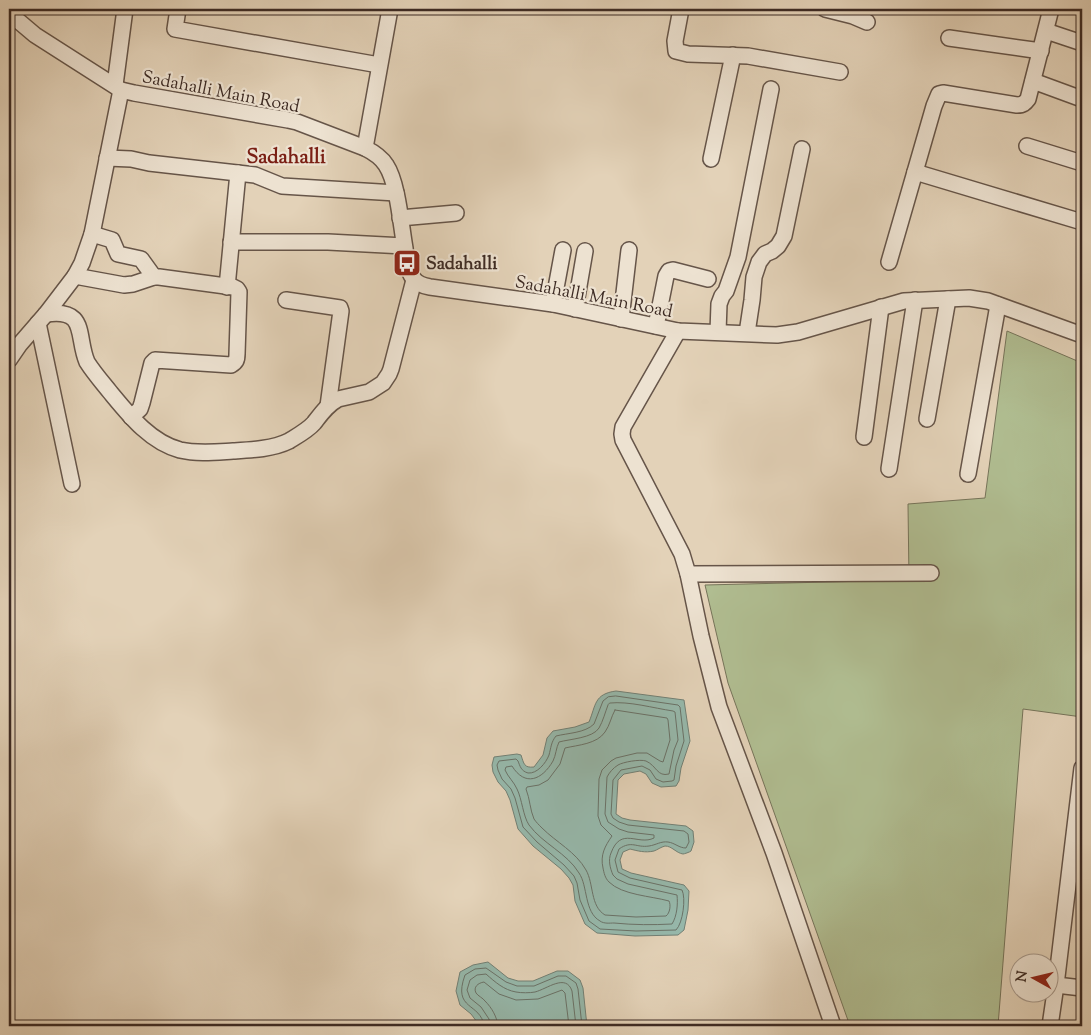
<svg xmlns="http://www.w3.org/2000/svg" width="1091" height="1035" font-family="'Sorts Mill Goudy',serif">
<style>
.green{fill:#b0bd91;stroke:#76745a}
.water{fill:#96b8ab;stroke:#728075}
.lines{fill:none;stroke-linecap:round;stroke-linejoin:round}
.shore{stroke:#6a7268;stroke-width:1}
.minor-casing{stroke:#665549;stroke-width:18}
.minor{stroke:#ede2d1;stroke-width:15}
.labels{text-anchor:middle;stroke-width:4.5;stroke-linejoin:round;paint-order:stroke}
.street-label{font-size:18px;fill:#3d2b24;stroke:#ede2d1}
.poi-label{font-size:18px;font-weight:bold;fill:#3d2b24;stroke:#ede2d1;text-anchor:start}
.quarter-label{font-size:20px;font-weight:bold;fill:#7a1f14;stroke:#ede2d1}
</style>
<rect width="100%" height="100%" fill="#e3d2b8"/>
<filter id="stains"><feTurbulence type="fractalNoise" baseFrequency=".004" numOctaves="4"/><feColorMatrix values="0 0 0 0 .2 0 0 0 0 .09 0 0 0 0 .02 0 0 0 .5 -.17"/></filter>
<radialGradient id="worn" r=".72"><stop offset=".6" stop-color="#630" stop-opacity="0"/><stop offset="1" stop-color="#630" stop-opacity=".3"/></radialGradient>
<path class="green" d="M1007,331L1082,363V717L1023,709L998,1026H850L728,683L705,585L909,580L908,504L985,498Z"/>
<g class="water">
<path d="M616,691L684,700L690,741L681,768L679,781L676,786L661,787L652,783L646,774L640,771L624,774L618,780L616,814L622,818L630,820L686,826L693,831L694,842L691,851C690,852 684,854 683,854C676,853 672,846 665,846C661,847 657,850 654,851C645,853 638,851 630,849L623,852L620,860L622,869L631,873L684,885L689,891L688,910L684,930L678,935L635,936L597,933L585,924L575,901L573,885L569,878L561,869L533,846L518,829L510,800L506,791L498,782L493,772L492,765L494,757L517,754L521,755C524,764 524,768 534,767L543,755L547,738L553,731L575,727L589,722C596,705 594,694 616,691Z"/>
<path d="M488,962L508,978L518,981H533L557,971H568L580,980L583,988L587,1026H480L471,1014L460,1005L456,991L460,972L473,965Z"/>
</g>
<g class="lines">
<g class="shore">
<path d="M616,696L678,705L680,707L684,741L676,766L674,780L672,781L663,782L656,779L650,770L642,766L621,770L613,780L611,814L613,818L619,822L628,825L684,831L688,834L689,842L686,848C679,848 675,843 668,842C661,841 656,845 649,846C636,848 632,840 619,849L615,860L618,872L630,878L682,890C686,898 683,923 676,930L636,931L600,929L589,921L580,900L577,883L574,876L564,865L537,842L523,827L515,798L511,789L502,779L498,770L497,765L499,761L516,759L518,761C520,766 521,771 528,773C537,774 546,763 549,755C551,748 551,742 556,736C568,733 585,733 594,724L603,701L608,697Z"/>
<path d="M610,703C629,701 653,708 673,711L675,712L678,740L674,750L669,774C657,777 657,766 646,761C640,759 623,762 618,765C613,768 609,773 607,777L605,814L608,822L619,829L628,832L654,835V838C638,846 621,826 611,853C608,860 610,868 613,875L617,879L628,884L677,895C678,904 677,916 672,924C653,925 634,925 614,923C610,923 604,924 600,921C584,912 588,886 579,873C567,853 543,844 529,825C523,816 522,799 517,789C514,782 508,777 505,770L506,767L512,766C525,787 542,780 553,761C556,755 556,748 559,742C570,739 593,738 599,728C603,721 605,713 608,705Z"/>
<path d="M615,710L667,718L668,720L670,740L663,762L660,761L647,753H637L616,758L611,761L602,770L599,779L598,816L601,825L612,836C605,846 600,855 603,868C604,873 605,878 609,882C622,895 651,896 669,901C671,905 670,913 666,916L636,917L605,915C590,906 594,884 586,870C576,852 556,842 542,828C539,825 536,822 534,819C530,810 530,799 526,789L527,787L539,785L548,780L560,764L565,748C578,745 597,744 605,732C610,725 611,717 615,710Z"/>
<path d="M484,1026C481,1002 452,1011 465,975L475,969L486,968L506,982L517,986H534L558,976H566L576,983L578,989L582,1026"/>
<path d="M490,1026L489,1019L481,1007L470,998L467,990L470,980L477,975L486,974C495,982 504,990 516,992C521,993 530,993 535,992C547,989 566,973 572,991L576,1026"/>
<path d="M498,1026C497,1017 492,1008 485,1001C483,998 478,996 476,993C473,987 478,983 484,982L499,994L516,1000L538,999L562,990L565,993L569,1026"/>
</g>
<defs>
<g id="minor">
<path d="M178,9L175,29L379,65"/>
<path d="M681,9L675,41L676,51L688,54L748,56L840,72"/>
<path d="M825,9L853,16L867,22"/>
<path d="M9,13L35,35L121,90L134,93L288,120L297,122L365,148C373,152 381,157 386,165C398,183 401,226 405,248C406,258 407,270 413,278C417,284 424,286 430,287L553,304L678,331L777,335L798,332L904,301L969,298L988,301L1082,335"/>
<path d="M1046,31L1082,43"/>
<path d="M949,38L1041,51"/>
<path d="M1033,81L1082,99"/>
<path d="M115,85L125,9"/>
<path d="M1027,146L1082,163"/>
<path d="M365,148L390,9"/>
<path d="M107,158L131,159L149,163L255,175L282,186L396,193"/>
<path d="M711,159L733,55"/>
<path d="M915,172L1082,222"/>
<path d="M400,218L456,213"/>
<path d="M92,234L112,240L118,254L141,259L154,277"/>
<path d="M231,242H328L404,246"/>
<path d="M889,262L934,106L939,94L943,93L1017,105C1023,105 1025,103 1028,99L1051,9"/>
<path d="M75,276L124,285L133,284L154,277H159L233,287L237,289L239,292L237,354C237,360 236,362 231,365L155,360L152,363L142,403L140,409L131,417"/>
<path d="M227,287L238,173"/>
<path d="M286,300L340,308L341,311L328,406"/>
<path d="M553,304L563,250"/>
<path d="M575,309L585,251"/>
<path d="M46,314C88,308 76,336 87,362C94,373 102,382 110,392C129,415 150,442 180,450C197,454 216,452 233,451C251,450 273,449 289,441C297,436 308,430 314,423C321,414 327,405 338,399L369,392L383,383L389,374L391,369L414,280"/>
<path d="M621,319L629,250"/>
<path d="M38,323L72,484"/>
<path d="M656,326L666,276L669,271L673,270L708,279"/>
<path d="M678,331L623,427L622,434L623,440L682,554L688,574L701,636L719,707L774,853L833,1026"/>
<path d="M718,332L719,304L722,296L726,291L738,257L771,89"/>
<path d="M747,333L752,300L754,277L759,262L765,254L772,251L778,246L784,236L802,149"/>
<path d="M9,360L20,344L46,314L75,276L82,263L92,234L121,90"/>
<path d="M927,419L948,299"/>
<path d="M864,437L881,307"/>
<path d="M889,469L915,300"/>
<path d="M968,474L998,305"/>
<path d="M688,574L931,573"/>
<path d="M1056,985L1082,988"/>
<path d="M1050,1026L1056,985L1082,768"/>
</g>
</defs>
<use href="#minor" class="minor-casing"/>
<use href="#minor" class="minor"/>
</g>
<defs>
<symbol id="bus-square" viewBox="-11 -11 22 22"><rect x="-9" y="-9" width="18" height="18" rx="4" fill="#8f2418" stroke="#ede2d1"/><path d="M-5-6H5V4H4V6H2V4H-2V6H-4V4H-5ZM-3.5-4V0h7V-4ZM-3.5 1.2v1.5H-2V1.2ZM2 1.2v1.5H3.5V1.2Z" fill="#fff"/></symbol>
</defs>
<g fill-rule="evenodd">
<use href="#bus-square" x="391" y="247" width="32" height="32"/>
</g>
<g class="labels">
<g class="street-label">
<text transform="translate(221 91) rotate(11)" y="6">Sadahalli Main Road</text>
<text transform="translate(594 296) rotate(11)" y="6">Sadahalli Main Road</text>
</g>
<g class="poi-label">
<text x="426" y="269">Sadahalli</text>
</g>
<g class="quarter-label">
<text x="286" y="163">Sadahalli</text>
</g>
</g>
<rect width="1091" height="1035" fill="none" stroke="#e3d2b8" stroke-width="30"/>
<rect x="10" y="10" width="1071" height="1015" fill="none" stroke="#3d2b24" stroke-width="2.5"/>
<rect x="15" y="15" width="1061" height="1005" fill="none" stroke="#3d2b24"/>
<g transform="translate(1034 978) rotate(278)"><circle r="24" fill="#ede2d1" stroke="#a7998c"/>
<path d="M0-4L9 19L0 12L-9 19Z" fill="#8f2418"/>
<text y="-8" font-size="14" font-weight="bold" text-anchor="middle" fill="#3d2b24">N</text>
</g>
<rect width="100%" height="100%" filter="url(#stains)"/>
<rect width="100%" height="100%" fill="url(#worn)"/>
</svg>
